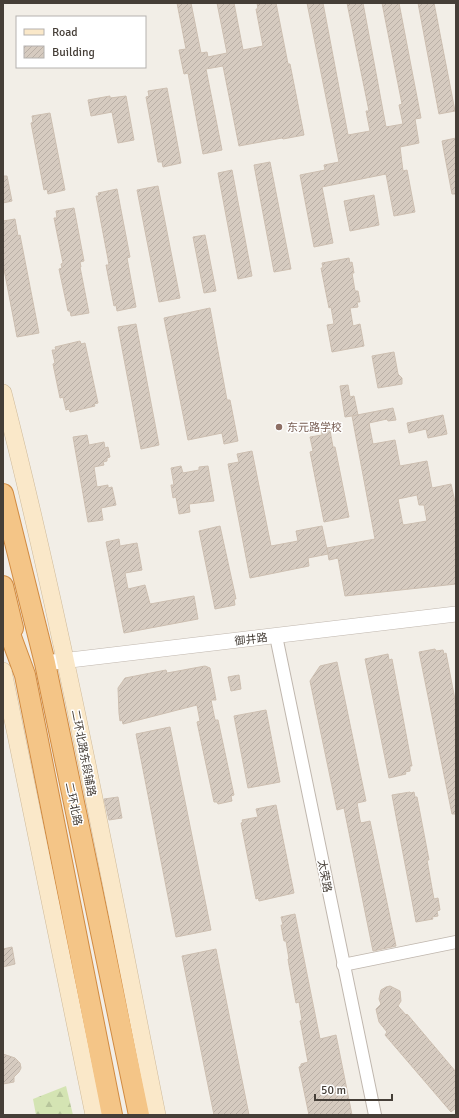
<svg xmlns="http://www.w3.org/2000/svg" width="459" height="1118" font-family="Signika,'Noto Sans SC',sans-serif">
<style>
.forest{fill:url(#forest-firs)}
.building{fill:url(#building-hatch);stroke:#cdbfb1;fill-rule:evenodd}
.lines{fill:none;stroke-linecap:round;stroke-linejoin:round}
.minor-casing{stroke:#c0b7ae;stroke-width:14}
.tertiary-casing{stroke:#c0b7ae;stroke-width:16}
.secondary-casing{stroke:#cfba9a;stroke-width:18}
.trunk-casing{stroke:#d18b42;stroke-width:22}
.minor{stroke:#fff;stroke-width:12}
.tertiary{stroke:#fff;stroke-width:15}
.secondary{stroke:#fae8c9;stroke-width:17}
.trunk{stroke:#f4c587;stroke-width:20}
.education-dot{fill:#8d6e63;stroke:#fff;stroke-width:1.5}
.labels{text-anchor:middle;stroke-width:3;stroke-linejoin:round;paint-order:stroke}
.education-label{font-size:11px;fill:#785e54;stroke:#fff;text-anchor:start}
.street-label{font-size:11px;fill:#453e37;stroke:#fff}
</style>
<defs>
<pattern id="forest-firs" width="22" height="20" patternUnits="userSpaceOnUse"><rect width="22" height="20" fill="#d4e4b3"/><path d="M5 1l3.5 6h-7zM16 11l3.5 6h-7z" fill="#b7c59b"/></pattern>
<pattern id="building-hatch" width="6" height="6" patternUnits="userSpaceOnUse"><rect width="6" height="6" fill="#d6cbc0"/><path d="M-1 1l2-2M0 6l6-6M5 7l2-2" fill="none" stroke="#b9afa6"/></pattern>
</defs>
<rect width="100%" height="100%" fill="#f2eee7"/>
<path class="forest" d="M66,1086L73,1115H36L33,1099Z"/>
<g class="building">
<path d="M177,3H191L201,53L207,52L208,57L227,53L217,3H234L243,50L263,46L256,9H258L257,3H276L288,64H290L304,135L283,139L282,138L239,146L223,66L206,69L222,150L203,154L188,73L184,74L179,50L186,49Z"/>
<path d="M307,3H323L348,135L370,131L366,111H369L347,3H363L386,127L403,124L399,105L402,104L382,3H399L421,118L415,119L419,143L400,147L403,171L407,170L415,212L394,216L386,174L322,187L333,243L314,247L300,175L325,170L324,165L339,162Z"/>
<path d="M418,3H434L455,111L439,114Z"/>
<path d="M167,88L181,163L163,167L162,162H158L146,97L149,96L148,91Z"/>
<path d="M110,96V98L126,96L134,140L118,143L112,112L91,116L88,100Z"/>
<path d="M50,113L65,190L48,194L47,189L44,190L31,123L33,122L32,116Z"/>
<path d="M456,138V194H452L442,141Z"/>
<path d="M270,162L291,269L274,272L254,165Z"/>
<path d="M232,170L252,276L238,279L218,173Z"/>
<path d="M3,176H7L12,201L3,203Z"/>
<path d="M158,186L180,298L159,302L137,190Z"/>
<path d="M117,189L130,257L127,258L136,307L117,311L116,305L114,306L106,265H109L108,259L96,196H99L98,193Z"/>
<path d="M374,195L379,225L350,231L344,201Z"/>
<path d="M74,208L84,261L80,262L81,267H80L89,313L71,316L70,311H68L59,269L62,268L61,264L63,263L54,218H57L56,211Z"/>
<path d="M15,219L18,236L20,235L39,333L17,337L3,264V221Z"/>
<path d="M205,235L216,291L204,293L193,237Z"/>
<path d="M349,258L350,263L352,262L354,273H352L355,291H358L360,302H357L358,307L350,308L353,326L360,324L364,346L332,352L327,325L334,324L331,307L329,308L321,268H323L322,263Z"/>
<path d="M210,308L227,400H230L238,441L224,444L222,433L188,440L164,318Z"/>
<path d="M136,324L159,445L141,449L118,327Z"/>
<path d="M80,341L81,344L85,343L98,403L94,404L95,406L70,412L69,409L66,410L63,397L60,398L53,364L55,363L52,350H56L55,347Z"/>
<path d="M394,352L398,374L402,378V384L378,388L372,356Z"/>
<path d="M348,385L350,397L354,396L358,415L345,417L340,386Z"/>
<path d="M393,408L396,420L388,421L387,419L369,423L373,444L395,440L400,466L427,461L432,488L451,484L455,502H456V584L345,596L338,558L329,560L327,548L375,539L352,416ZM417,495L419,505H424L427,521L403,525L398,499Z"/>
<path d="M443,415L447,434L428,438L426,429L409,433L407,423Z"/>
<path d="M329,425L333,447H335L349,517L324,522L310,452L313,451L310,437L322,435L321,426Z"/>
<path d="M87,435L89,445L104,442L105,448L108,447L110,457L107,458V461L103,462L104,465L94,467L97,487L108,485V488L112,487L116,505L101,508L103,520L88,522L73,437Z"/>
<path d="M252,451L271,546L298,541L296,531L322,526L328,554L308,558L309,566L250,578L228,464L239,462L237,454Z"/>
<path d="M181,466L183,473L199,470V467L208,466L214,501L189,504L190,512L179,514L176,497L173,498L171,485H174L171,468Z"/>
<path d="M220,526L236,599H234L235,605L215,609L199,531Z"/>
<path d="M119,539L120,546L137,543L142,570L125,573L128,589L145,585L150,604L194,596L198,619L124,633L106,542Z"/>
<path d="M435,649L436,651L443,650L444,654L446,653L456,705V814H452L419,652Z"/>
<path d="M388,654L389,660L392,659L412,766H410V771L405,772L406,774L389,778L365,659Z"/>
<path d="M337,662L366,801L357,803L360,820L361,823L370,821L396,946L373,951L344,808L337,810L310,681L320,666Z"/>
<path d="M205,666L210,668L216,700H211L215,720H218L234,795L231,796L232,801L218,804L217,802H214L197,722L200,721L197,705L123,724L122,720L120,721L119,713L118,688L125,678L166,670L167,673Z"/>
<path d="M239,675L241,689L231,691L228,677Z"/>
<path d="M266,710L280,782L248,788L234,716Z"/>
<path d="M170,727L211,930L176,937L136,734Z"/>
<path d="M410,792L411,793L414,792L415,797H417L429,860H427L433,894L434,899L438,898L440,910L437,911L438,916L432,917L433,919L416,922L392,795Z"/>
<path d="M118,797L122,818L109,820L104,799Z"/>
<path d="M276,805L294,893L259,901L258,898L256,899L241,823L243,822L242,820L258,817L256,809Z"/>
<path d="M295,914L320,1039L336,1035L352,1115H309L299,1067L301,1066V1064L308,1062L301,1025L300,1021L302,1020L299,1002L296,1003L289,965L288,959H289L286,941H284L281,925H283L281,917Z"/>
<path d="M12,947L15,964L3,967V949Z"/>
<path d="M216,949L237,1055L249,1115H214L182,956Z"/>
<path d="M390,986L400,991L401,1001L398,1006L406,1015L407,1014L456,1072V1108L451,1112L385,1035L387,1032L379,1022L376,1009L381,1004L379,999L381,990L386,987Z"/>
<path d="M3,1054L15,1058L20,1063L21,1068L19,1072L14,1077V1082L3,1084Z"/>
</g>
<g class="lines">
<defs>
<g id="minor">
<path d="M276,636L375,1115"/>
<path d="M343,965L456,942"/>
</g>
<path id="tertiary" d="M45,663L456,614"/>
<g id="secondary">
<path d="M3,393C64,632 109,874 157,1115"/>
<path d="M3,671L94,1115"/>
</g>
<g id="trunk">
<path d="M3,494L45,663L139,1115"/>
<path d="M3,586L13,628"/>
<path d="M3,615L25,675L112,1115"/>
</g>
</defs>
<use href="#minor" class="minor-casing"/>
<use href="#tertiary" class="tertiary-casing"/>
<use href="#secondary" class="secondary-casing"/>
<use href="#trunk" class="trunk-casing"/>
<use href="#minor" class="minor"/>
<use href="#tertiary" class="tertiary"/>
<use href="#secondary" class="secondary"/>
<use href="#trunk" class="trunk"/>
</g>
<circle class="education-dot" cx="279" cy="427" r="4"/>
<g class="labels">
<g class="education-label">
<text x="287" y="431">东元路学校</text>
</g>
<g class="street-label">
<text transform="translate(251 639) rotate(-7)" y="4">御井路</text>
<text transform="translate(84 753) rotate(79)" y="4">二环北路东段辅路</text>
<text transform="translate(74 804) rotate(78)" y="4">二环北路</text>
<text transform="translate(325 876) rotate(79)" y="4">太荣路</text>
</g>
</g>
<rect width="459" height="1118" fill="none" stroke="#453e37" stroke-width="8"/>
<rect x="16" y="16" width="130" height="52" fill="#ffffff" stroke="#b5b2af"/>
<rect x="24" y="29" width="20" height="6" fill="#fae8c9" stroke="#b5b2af"/>
<text x="52" y="36" font-size="12" fill="#453e37">Road</text>
<rect x="24" y="46" width="20" height="12" fill="url(#building-hatch)" stroke="#b5b2af"/>
<text x="52" y="56" font-size="12" fill="#453e37">Building</text>
<path d="M315 1094v6h77v-6" fill="none" stroke="#453e37" stroke-width="2"/>
<text x="321" y="1094" font-size="12" fill="#453e37" stroke="#ffffff" stroke-width="3" paint-order="stroke">50 m</text>
</svg>
